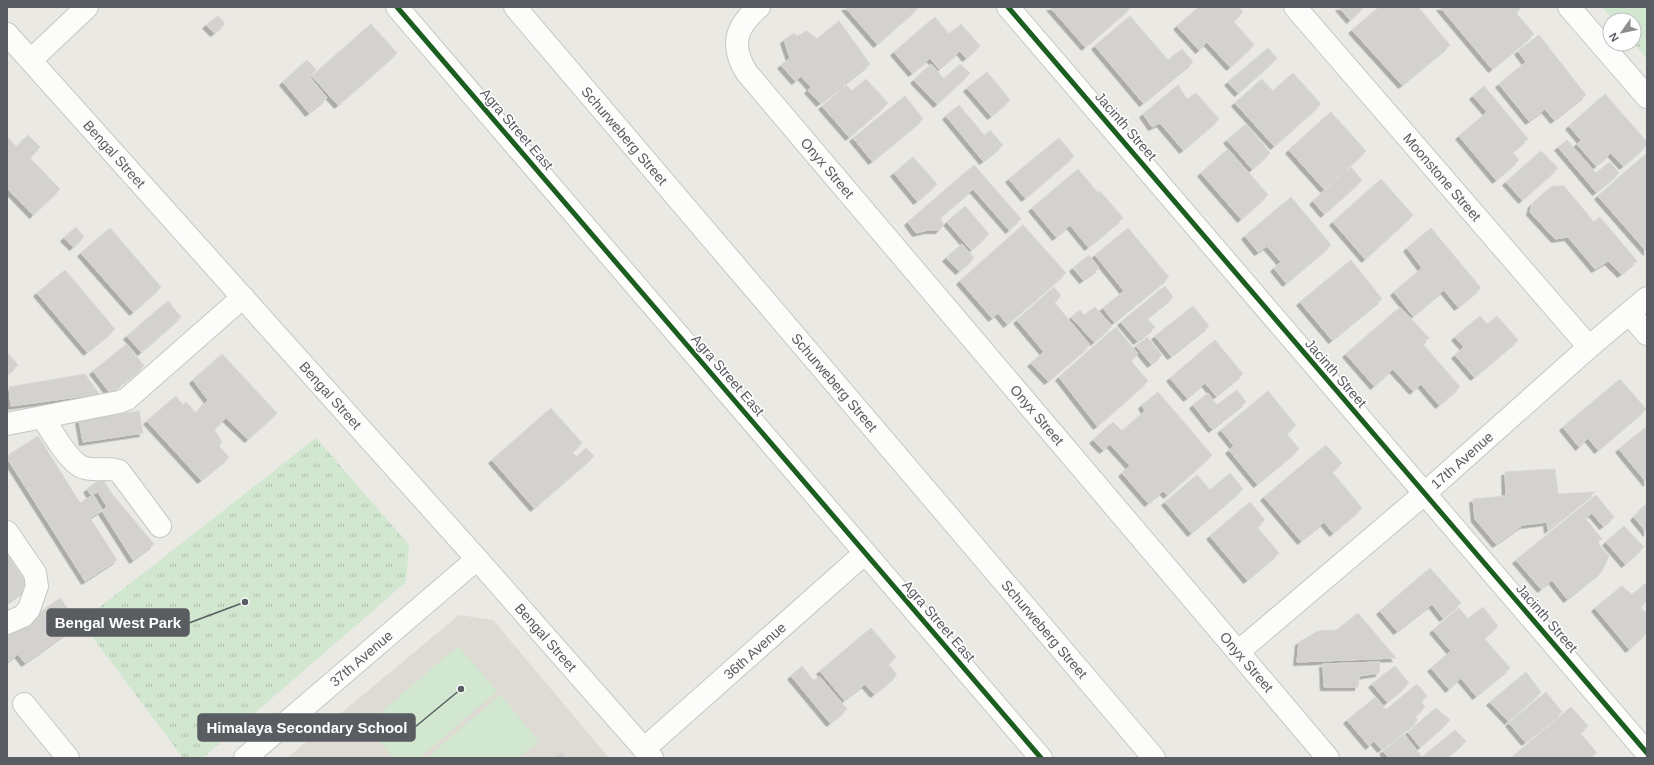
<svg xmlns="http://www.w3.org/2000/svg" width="1654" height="765" font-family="Helvetica,sans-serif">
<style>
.education{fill:#dddbd3}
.grass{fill:#d1e7cf}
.park{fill:url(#park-tufts)}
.building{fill:#d3d2cf;stroke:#d9d7d3;filter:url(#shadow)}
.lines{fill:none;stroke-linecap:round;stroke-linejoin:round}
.minor-casing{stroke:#c6c6c4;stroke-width:24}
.minor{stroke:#fcfcfb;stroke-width:22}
.cycleway-casing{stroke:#fff;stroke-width:8}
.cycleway{stroke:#1b5e20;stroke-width:5}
.labels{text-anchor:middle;stroke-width:3;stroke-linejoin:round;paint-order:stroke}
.street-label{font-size:14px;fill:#595d62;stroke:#fff}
.leader{fill:none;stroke:#595d62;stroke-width:1.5}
.callout-dot{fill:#595d62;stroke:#fff;stroke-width:1.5}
.callout{fill:#595d62;stroke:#595d62;stroke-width:1.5}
.callout-label{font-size:15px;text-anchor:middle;font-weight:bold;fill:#fff}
</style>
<defs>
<pattern id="park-tufts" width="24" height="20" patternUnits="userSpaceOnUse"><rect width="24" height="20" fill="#d1e7cf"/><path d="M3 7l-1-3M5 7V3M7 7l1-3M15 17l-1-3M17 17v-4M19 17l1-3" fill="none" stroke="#adbeab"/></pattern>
<filter id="shadow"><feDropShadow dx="-3.5" dy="3.5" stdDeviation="0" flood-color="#0004"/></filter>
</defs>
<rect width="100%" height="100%" fill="#eae9e4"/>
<path class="education" d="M459,615L493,620L609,758H287Z"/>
<g class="grass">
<path d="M458,646L497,691L419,758H394L366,725Z"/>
<path d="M500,695L539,741L519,758H427Z"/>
</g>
<g class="park">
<path d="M1602,7H1647V59L1634,44V20H1613Z"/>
<path d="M316,438L409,545L406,582L203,758H183L81,622Z"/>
</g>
<g class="building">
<path d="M845,7H919L877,44Z"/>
<path d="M1050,7H1131L1085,47Z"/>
<path d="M1199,7H1239L1243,12L1233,21L1254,45L1230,67L1207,42L1199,50L1177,26Z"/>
<path d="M1339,7H1364L1350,20Z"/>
<path d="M1379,7H1418L1450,45L1402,85L1352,30Z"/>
<path d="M1440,7H1520L1521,8L1516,13L1534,34L1492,69Z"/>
<path d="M218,16L225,24L214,33L206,25Z"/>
<path d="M1130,16L1168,60L1182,49L1193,62L1143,103L1095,46Z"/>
<path d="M935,17L949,34L961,24L980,46L966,58L960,51L939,69L930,58L912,73L894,52Z"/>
<path d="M839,21L870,64L820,103L808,90L811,87L801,76L795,81L781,65L790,58L784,40L794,33L797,36L807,31L817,39Z"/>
<path d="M371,24L397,53L338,105L312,76Z"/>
<path d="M1539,35L1586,95L1554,120L1545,109L1529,121L1499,84L1526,62L1518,51Z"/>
<path d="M1268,48L1277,58L1238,93L1228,82Z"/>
<path d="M307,60L316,70L309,76L327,98L309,113L283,82Z"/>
<path d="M931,64L944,79L960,64L970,73L937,104L914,80Z"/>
<path d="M987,72L1010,100L991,116L967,88Z"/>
<path d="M1293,73L1321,104L1274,146L1235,103L1262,79L1273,91Z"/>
<path d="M866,79L888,103L849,137L822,106L846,85L852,91Z"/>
<path d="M1178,85L1187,99L1196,93L1219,119L1183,150L1160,123L1152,127L1143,114Z"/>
<path d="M1484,86L1528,139L1512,152L1519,160L1496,180L1459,136L1487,112L1473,96Z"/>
<path d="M1605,94L1647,142V145L1623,166L1611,153L1596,166L1577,144L1581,140L1569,126Z"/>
<path d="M905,96L923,119L872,161L853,138Z"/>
<path d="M959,105L985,136L990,130L1003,145L983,161L946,116Z"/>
<path d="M1331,112L1366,151L1324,189L1289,150Z"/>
<path d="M1246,124L1270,153L1252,169L1227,140Z"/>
<path d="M28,135L40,147L30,158L60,189L33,215L7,188V137L17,147Z"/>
<path d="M1059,138L1074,156L1025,198L1009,179Z"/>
<path d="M1567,140L1596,173L1610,162L1619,173L1596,192L1558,147Z"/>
<path d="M1228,149L1268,195L1241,219L1201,173Z"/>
<path d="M1541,151L1558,168L1522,200L1506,182Z"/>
<path d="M1647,153V252L1598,196Z"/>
<path d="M913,157L937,184L917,201L894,173Z"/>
<path d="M974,165L1021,219L1009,230L973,189L940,217L944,225L939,230H928L916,233L908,222Z"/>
<path d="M1351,167L1362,180L1324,214L1313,201Z"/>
<path d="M1078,169L1098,193L1100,191L1123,218L1088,247L1070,225L1056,237L1032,208Z"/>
<path d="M1381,179L1413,215L1365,259L1333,222Z"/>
<path d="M1552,186H1564L1594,222L1600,217L1637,261L1621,274L1608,261L1595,269L1568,237L1555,239L1530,212L1532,204Z"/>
<path d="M1291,197L1331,245L1286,283L1274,268L1281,262L1267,246L1258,252L1245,236Z"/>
<path d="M965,206L989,234L971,250L947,222Z"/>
<path d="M1023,225L1066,273L1007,324L998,313L992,318L960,281Z"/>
<path d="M76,227L84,237L73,247L64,238Z"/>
<path d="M110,228L161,287L133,312L81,253Z"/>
<path d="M1128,228L1169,277L1114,322L1103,308L1124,291L1095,255Z"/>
<path d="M1431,228L1481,288L1458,307L1444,290L1413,316L1394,292L1422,268L1407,248Z"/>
<path d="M962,244L974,258L959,271L946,258Z"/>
<path d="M1089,255L1099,268L1083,280L1073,268Z"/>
<path d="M1351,260L1382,299L1332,340L1300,302Z"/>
<path d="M65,270L115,329L87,352L37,293Z"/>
<path d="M1165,286L1173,297L1147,318L1155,327L1137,341L1121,322Z"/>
<path d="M1054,287L1061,296L1054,302L1090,345L1048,381L1031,363L1044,352L1017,320Z"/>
<path d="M168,301L181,317L141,352L127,336Z"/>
<path d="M1193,306L1209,326L1171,356L1155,336Z"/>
<path d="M1095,307L1112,326L1094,342L1071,317L1080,310L1084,315Z"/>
<path d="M1400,307L1429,338L1422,343L1460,387L1439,405L1421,384L1413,391L1393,369L1374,386L1346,354Z"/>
<path d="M1480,316L1487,324L1497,316L1518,340L1474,377L1455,355L1464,347L1455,337Z"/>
<path d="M1116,327L1138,354L1131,361L1148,381L1097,426L1059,377Z"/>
<path d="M1147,337L1162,355L1151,364L1136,346Z"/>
<path d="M1215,340L1243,374L1216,396L1205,383L1187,398L1170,378Z"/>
<path d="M127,344L144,366L110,393L93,371Z"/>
<path d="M7,352L18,365L7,374Z"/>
<path d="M222,354L277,413L248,439L226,418L214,429L222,442L219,446L229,457L201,480L147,421L176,396L183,405L186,402L196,413L208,400L193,380Z"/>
<path d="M85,374L99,394L11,406L9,387Z"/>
<path d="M1620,379L1646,409L1598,450L1588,438L1579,447L1563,427Z"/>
<path d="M1237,390L1246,402L1212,429L1193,405L1208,393L1217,405Z"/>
<path d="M1268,391L1296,425L1286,433L1299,449L1257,484L1229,450L1234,446L1221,430Z"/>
<path d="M1158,392L1212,455L1167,495L1163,491L1148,503L1122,473L1130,466L1110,444L1103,450L1093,440L1113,422L1122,431L1145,411L1142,405Z"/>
<path d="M551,408L582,443L572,452L577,457L586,448L594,456L534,508L492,460Z"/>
<path d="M139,411L143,433L83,442L79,420Z"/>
<path d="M1647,426V483L1619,449Z"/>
<path d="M38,436L80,503L93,495L102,510L90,518L117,560L85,581L7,458V456Z"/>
<path d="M1326,445L1342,463L1332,472L1362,508L1333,533L1324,522L1301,541L1264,497Z"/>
<path d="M1555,469L1558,494L1595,492L1548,530L1547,522L1523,525L1496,544L1475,519L1473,499L1506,496L1505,472Z"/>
<path d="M1230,473L1243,489L1191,533L1165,502L1197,475L1210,490Z"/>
<path d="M102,478L112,494L154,544L133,560L102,511L107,507L98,492L91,495L87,489Z"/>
<path d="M1596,495L1614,517L1603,526L1592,513L1585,518L1602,539L1597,542L1609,556L1602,571L1567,599L1552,580L1541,589L1516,560Z"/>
<path d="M1250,502L1265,520L1257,527L1279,553L1247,580L1210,536Z"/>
<path d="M1647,503V533L1634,517Z"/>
<path d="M1624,526L1644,547L1625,564L1606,542Z"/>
<path d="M7,554L29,587L7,603Z"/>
<path d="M1430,568L1461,603L1443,618L1432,604L1397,631L1380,611Z"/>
<path d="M1647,582V601L1640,607L1647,614V633L1629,649L1595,608L1622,586L1632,595Z"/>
<path d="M60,598L79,624L25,663L18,654L7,663V636Z"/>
<path d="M1483,607L1498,626L1484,638L1510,668L1476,696L1461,678L1449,689L1431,668L1451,651L1433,630L1459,608L1468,619Z"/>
<path d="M1358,613L1396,658L1297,662L1299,642L1318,631L1337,630Z"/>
<path d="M871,628L896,657L888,664L897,675L874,694L865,684L844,700L820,671Z"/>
<path d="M1380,662L1379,673L1359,676L1358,687H1324L1323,664Z"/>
<path d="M802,666L814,681L819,676L847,709L830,723L791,676Z"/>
<path d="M1395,666L1409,683L1387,702L1372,684Z"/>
<path d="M1526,672L1541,692L1508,721L1490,702Z"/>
<path d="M1417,684L1427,696L1421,701L1425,707L1415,716L1418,720L1381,749L1374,741L1369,746L1347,720L1376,697L1386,710Z"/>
<path d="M1546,692L1562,712L1525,742L1509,723Z"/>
<path d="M1571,707L1588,726L1580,733L1597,753L1591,758H1511Z"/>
<path d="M1436,708L1450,720L1420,747L1408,732Z"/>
<path d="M1455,730L1466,741L1446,758H1389L1383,751L1404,734L1422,757Z"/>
<path d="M561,752L566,758H554Z"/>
</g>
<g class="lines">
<defs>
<g id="minor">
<path d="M397,7L1041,758"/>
<path id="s1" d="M515,7L1154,758"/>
<path id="s2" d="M759,7C735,27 730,46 747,73L1328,758"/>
<path d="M1008,7L1647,753"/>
<path id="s3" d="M1295,7L1589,347"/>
<path d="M1569,7L1647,97"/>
<path id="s4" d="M7,34L477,559L652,758"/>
<path d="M31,60L87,7"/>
<path d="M1629,313L1647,334"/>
<path d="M43,418C51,430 70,465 85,468C96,471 107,467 119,471L160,526"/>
<path d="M7,424L119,402L127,399L243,297"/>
<path d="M7,532L35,573L37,586L29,609L23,616L7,623"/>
<path id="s5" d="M1238,652L1424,494L1589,347L1647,298"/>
<path d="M24,704L68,758"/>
<path id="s6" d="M644,749L865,553"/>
<path id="s7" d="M245,758L477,559"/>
</g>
</defs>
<use href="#minor" class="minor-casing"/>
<use href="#minor" class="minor"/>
<defs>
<g id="cycleway">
<path d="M397,7L1041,758"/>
<path d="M1008,7L1647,753"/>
</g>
</defs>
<use href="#cycleway" class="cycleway-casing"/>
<use href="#cycleway" class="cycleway"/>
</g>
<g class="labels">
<g class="street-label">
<text transform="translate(1126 126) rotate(49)" y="5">Jacinth Street</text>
<text transform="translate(517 129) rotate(49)" y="5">Agra Street East</text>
<text dy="5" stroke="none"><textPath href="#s1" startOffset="169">Schurweberg Street</textPath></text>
<text dy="5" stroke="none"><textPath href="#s4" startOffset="161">Bengal Street</textPath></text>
<text dy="5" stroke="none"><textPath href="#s2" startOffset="200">Onyx Street</textPath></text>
<text dy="5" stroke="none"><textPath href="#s3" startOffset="225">Moonstone Street</textPath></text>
<text transform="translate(1336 373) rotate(49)" y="5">Jacinth Street</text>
<text transform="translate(728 375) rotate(49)" y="5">Agra Street East</text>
<text dy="5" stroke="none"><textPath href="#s1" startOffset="493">Schurweberg Street</textPath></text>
<text dy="5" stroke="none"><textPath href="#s4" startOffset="485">Bengal Street</textPath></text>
<text dy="5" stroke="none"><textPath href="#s2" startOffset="524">Onyx Street</textPath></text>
<text dy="5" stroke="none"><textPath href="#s5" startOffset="295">17th Avenue</textPath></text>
<text transform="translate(1547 618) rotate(49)" y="5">Jacinth Street</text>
<text transform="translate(939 621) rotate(49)" y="5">Agra Street East</text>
<text dy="5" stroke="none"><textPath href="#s1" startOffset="817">Schurweberg Street</textPath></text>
<text dy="5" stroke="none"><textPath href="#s4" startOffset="809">Bengal Street</textPath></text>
<text dy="5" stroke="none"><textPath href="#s6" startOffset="148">36th Avenue</textPath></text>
<text dy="5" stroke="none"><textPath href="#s7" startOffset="153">37th Avenue</textPath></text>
<text dy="5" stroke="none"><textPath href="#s2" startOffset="848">Onyx Street</textPath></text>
</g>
</g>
<path class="leader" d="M245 602L189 623M461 689L415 727"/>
<g class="callout-dot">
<circle cx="245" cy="602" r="4"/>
<circle cx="461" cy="689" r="4"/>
</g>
<g class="callout">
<rect x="47" y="609" width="142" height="27" rx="4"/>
<rect x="198" y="714" width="217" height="27" rx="4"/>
</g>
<g class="callout-label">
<text x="118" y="628">Bengal West Park</text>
<text x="307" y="733">Himalaya Secondary School</text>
</g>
<rect width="1654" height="765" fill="none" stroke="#595d62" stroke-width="16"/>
<g transform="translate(1622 32) rotate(237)"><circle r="19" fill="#ffffff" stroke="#bdbec0"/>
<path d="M0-3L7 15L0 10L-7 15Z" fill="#8c8e90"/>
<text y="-6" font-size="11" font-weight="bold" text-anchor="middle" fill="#595d62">N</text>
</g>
</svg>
